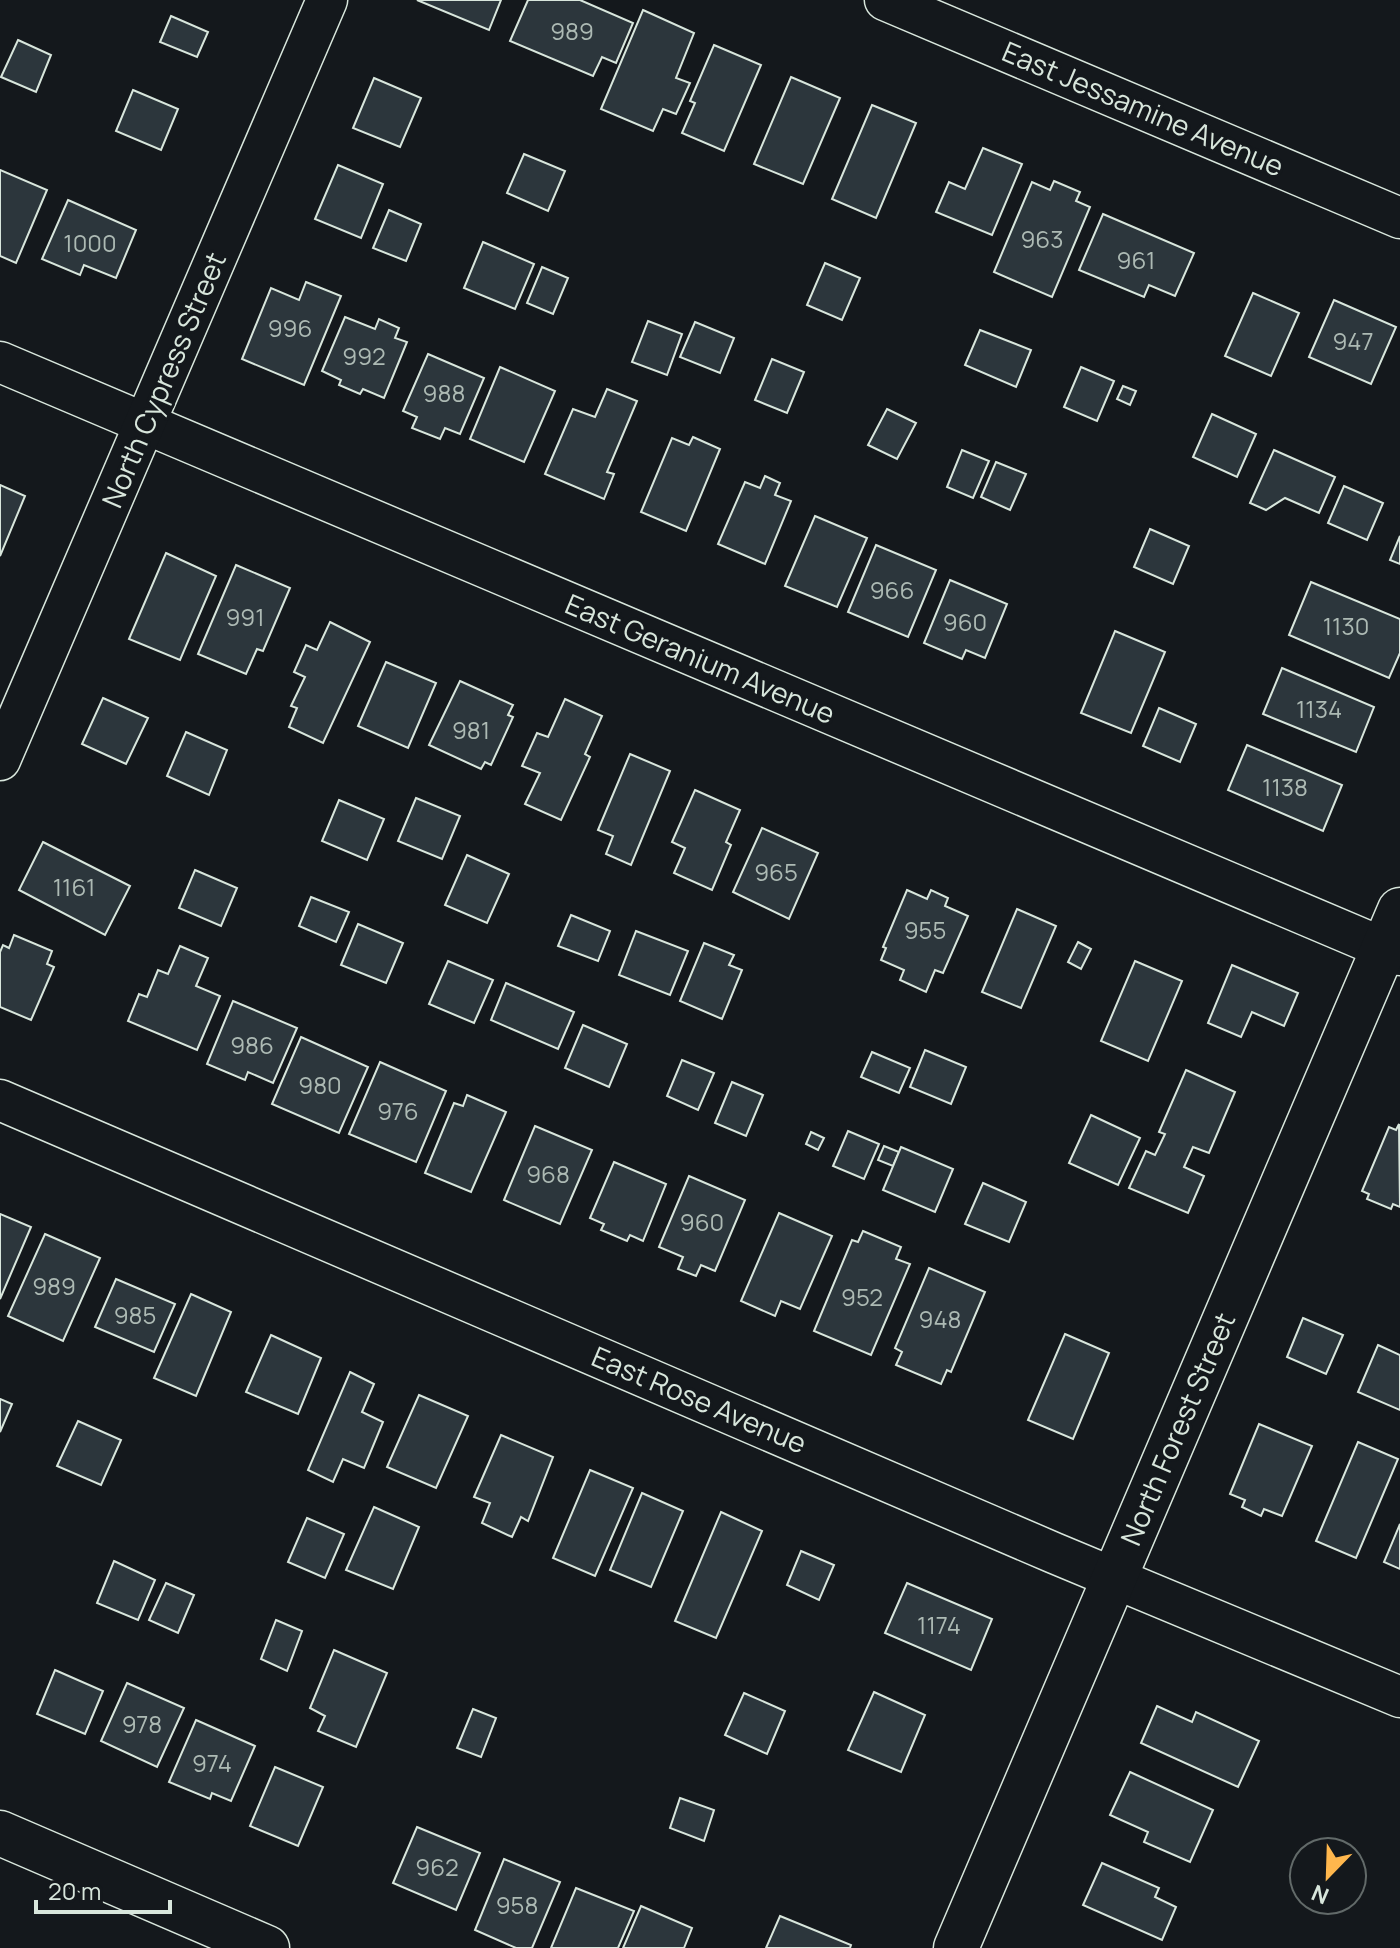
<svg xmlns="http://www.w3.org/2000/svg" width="1400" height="1948" font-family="Manrope,sans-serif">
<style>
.building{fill:#2c363c;stroke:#d8e6dc;stroke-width:2}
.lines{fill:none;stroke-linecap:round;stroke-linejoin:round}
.street-casing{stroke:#d8e6dc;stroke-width:43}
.secondary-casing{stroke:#d8e6dc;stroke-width:47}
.street{stroke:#14181c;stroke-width:40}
.secondary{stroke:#14181c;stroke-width:44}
.labels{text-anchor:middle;stroke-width:6;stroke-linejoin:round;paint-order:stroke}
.number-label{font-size:24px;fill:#adbab4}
.street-label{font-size:28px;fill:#d8e6dc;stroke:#14181c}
</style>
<rect width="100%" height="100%" fill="#14181c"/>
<g class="building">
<path d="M417,0H501L489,30Z"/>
<path d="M528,0H580L633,23L616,63L602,57L593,76L510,41Z"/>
<path d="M643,10L694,33L676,78L690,83L676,114L663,109L653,131L601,109Z"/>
<path d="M171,16L208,32L197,57L160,42Z"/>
<path d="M18,40L51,55L36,92L1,77Z"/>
<path d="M714,45L761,65L724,151L682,133L695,103L690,101Z"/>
<path d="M791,77L840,98L803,184L754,164Z"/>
<path d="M374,78L421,98L400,147L353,128Z"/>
<path d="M133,90L178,109L161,150L116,131Z"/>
<path d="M872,105L916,123L876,218L832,199Z"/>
<path d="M983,148L1022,164L992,235L936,212L949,182L965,189Z"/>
<path d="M524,154L565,171L548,211L507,193Z"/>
<path d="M338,165L383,184L361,238L315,219Z"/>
<path d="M0,170L47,190L16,263L0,256Z"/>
<path d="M1054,181L1080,192L1076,201L1090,207L1052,297L994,272L1032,182L1050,190Z"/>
<path d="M68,200L136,230L116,278L84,265L80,275L42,259Z"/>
<path d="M389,210L421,224L406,261L373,248Z"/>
<path d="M1103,214L1194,253L1175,296L1149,285L1144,297L1079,270Z"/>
<path d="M483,242L534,264L515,309L464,288Z"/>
<path d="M825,263L860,278L842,320L807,305Z"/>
<path d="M542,267L568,278L553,314L527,303Z"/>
<path d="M306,282L341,296L304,385L242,359L271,288L299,300Z"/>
<path d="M1253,293L1299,313L1271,376L1225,356Z"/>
<path d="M1334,300L1396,327L1371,384L1309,357Z"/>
<path d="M345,317L375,329L379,319L399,328L395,338L407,342L384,398L363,389L360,394L339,385L341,380L322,371Z"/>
<path d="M648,321L682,334L667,375L632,362Z"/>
<path d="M695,322L734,338L720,373L680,357Z"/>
<path d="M980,330L1031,350L1016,387L965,365Z"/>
<path d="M428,354L484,378L460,434L445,428L440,439L412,428L417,417L403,411Z"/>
<path d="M772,359L804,372L787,413L755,400Z"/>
<path d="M500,367L555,391L524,462L470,439Z"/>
<path d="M1081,367L1114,381L1097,421L1064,407Z"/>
<path d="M1123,386L1136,391L1130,405L1117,399Z"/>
<path d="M607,389L637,401L607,472L614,474L604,499L545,474L573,409L595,417Z"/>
<path d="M887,409L916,423L897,459L868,445Z"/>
<path d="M1212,414L1256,434L1237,477L1193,457Z"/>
<path d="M693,437L720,449L686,531L641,512L672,438L689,445Z"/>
<path d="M962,450L989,461L973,498L947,487Z"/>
<path d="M1274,450L1335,477L1319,513L1285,498L1266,510L1250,503Z"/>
<path d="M996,462L1026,474L1010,510L981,497Z"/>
<path d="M765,476L780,483L775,495L791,501L765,564L718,544L745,482L760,488Z"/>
<path d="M0,485L25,496L0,556Z"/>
<path d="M1344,486L1383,503L1367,540L1328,523Z"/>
<path d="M815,516L867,538L837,607L785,586Z"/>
<path d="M1150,529L1189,546L1173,584L1134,567Z"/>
<path d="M1400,536V564L1390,560Z"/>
<path d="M876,545L936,570L908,637L848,612Z"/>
<path d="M166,553L216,576L180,660L129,639Z"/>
<path d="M236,565L290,588L263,651L257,649L246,674L198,654Z"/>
<path d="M950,580L1007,604L985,658L966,650L962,659L924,643Z"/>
<path d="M1311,582L1400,619V653L1389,678L1289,635Z"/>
<path d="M330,622L370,642L323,743L289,727L297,708L291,706L305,677L294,672L306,645L317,650Z"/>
<path d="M1115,631L1165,652L1131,733L1081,713Z"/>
<path d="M386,662L436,683L408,748L358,726Z"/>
<path d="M1282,668L1374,707L1356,752L1263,714Z"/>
<path d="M460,681L513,705L508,715L513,717L491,765L485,762L481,769L429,745Z"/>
<path d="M103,698L148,718L126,764L82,744Z"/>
<path d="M565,699L602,716L585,754L590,757L561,820L525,804L540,773L522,766L537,733L548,737Z"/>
<path d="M1159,708L1196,724L1180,762L1143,746Z"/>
<path d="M186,732L227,750L209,795L167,776Z"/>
<path d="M1247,745L1342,785L1323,831L1228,790Z"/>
<path d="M630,754L670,771L631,865L606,854L613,836L598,830Z"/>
<path d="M695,790L740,810L726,842L731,845L712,890L674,873L685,848L672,842Z"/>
<path d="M416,798L460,816L442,859L398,841Z"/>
<path d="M339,800L384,819L367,860L322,841Z"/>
<path d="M762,828L818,853L789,919L733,892Z"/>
<path d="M43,842L130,886L105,935L19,890Z"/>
<path d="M467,855L509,874L487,923L445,905Z"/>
<path d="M195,870L237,888L221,926L179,908Z"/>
<path d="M907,890L927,899L931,890L948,898L945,906L968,916L943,973L935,970L926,992L900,980L904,970L881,960L886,948L883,947Z"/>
<path d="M311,897L349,912L336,942L299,926Z"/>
<path d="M1017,909L1056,926L1021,1008L982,992Z"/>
<path d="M571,915L610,931L598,961L558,946Z"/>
<path d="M358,924L403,943L386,983L341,965Z"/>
<path d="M636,931L688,951L670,995L619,975Z"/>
<path d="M14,935L52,951L47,964L54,967L31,1020L0,1007V952L3,945L9,948Z"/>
<path d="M1078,942L1091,949L1081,969L1068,962Z"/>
<path d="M704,943L734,955L729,965L742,970L722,1019L680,1001Z"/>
<path d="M180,946L208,958L196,986L220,996L197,1050L128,1021L139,994L147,997L158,970L168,974Z"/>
<path d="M448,961L493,980L474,1023L429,1004Z"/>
<path d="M1135,961L1182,981L1148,1061L1101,1041Z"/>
<path d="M1232,965L1298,993L1284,1026L1252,1012L1241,1037L1208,1023Z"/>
<path d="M506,983L574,1012L558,1049L491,1020Z"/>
<path d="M233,1001L297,1028L273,1083L248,1072L245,1080L207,1064Z"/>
<path d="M583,1025L627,1044L609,1087L565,1068Z"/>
<path d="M301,1037L368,1067L339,1133L272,1104Z"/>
<path d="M925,1050L966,1067L951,1104L910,1087Z"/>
<path d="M872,1052L910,1068L899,1093L861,1077Z"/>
<path d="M682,1060L714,1073L698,1110L667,1096Z"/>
<path d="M380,1062L446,1091L416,1162L349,1134Z"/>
<path d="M1186,1070L1235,1092L1209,1153L1193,1147L1184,1167L1204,1176L1188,1213L1129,1188L1146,1151L1155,1155L1165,1134L1159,1132Z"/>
<path d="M732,1082L763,1095L746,1136L715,1123Z"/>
<path d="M467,1095L506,1112L471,1192L425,1173L454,1103L463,1106Z"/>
<path d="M1091,1115L1140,1138L1118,1185L1069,1163Z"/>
<path d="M1399,1124L1400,1207L1393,1204L1391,1209L1367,1199L1369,1194L1362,1191L1389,1127L1396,1130Z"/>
<path d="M535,1126L592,1150L560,1224L504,1200Z"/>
<path d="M848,1131L879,1144L864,1179L833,1166Z"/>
<path d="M811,1132L824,1138L818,1150L806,1144Z"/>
<path d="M884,1146L899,1152L893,1166L878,1160Z"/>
<path d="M901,1147L953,1169L935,1212L883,1190Z"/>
<path d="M614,1162L666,1184L643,1241L630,1235L627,1241L601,1230L604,1224L590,1218Z"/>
<path d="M689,1176L745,1200L715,1271L701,1265L696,1276L678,1269L683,1257L659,1247Z"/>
<path d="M983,1183L1026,1202L1009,1242L965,1224Z"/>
<path d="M779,1213L832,1236L800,1309L781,1301L775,1316L741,1301Z"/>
<path d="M0,1214L31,1227L0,1299Z"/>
<path d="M863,1231L901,1247L896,1259L910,1264L871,1355L814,1331L852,1240L858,1242Z"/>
<path d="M45,1234L100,1258L63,1341L8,1316Z"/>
<path d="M929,1268L985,1292L951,1372L947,1370L941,1384L896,1365L902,1352L895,1348Z"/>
<path d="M116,1279L175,1304L154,1352L95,1327Z"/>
<path d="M191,1294L231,1312L196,1396L154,1378Z"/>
<path d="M1303,1318L1343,1335L1326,1374L1287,1357Z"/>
<path d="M1065,1334L1109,1353L1073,1439L1028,1420Z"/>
<path d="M271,1335L321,1358L298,1414L246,1392Z"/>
<path d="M1378,1345L1400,1355V1410L1358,1392Z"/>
<path d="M350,1372L374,1384L362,1412L383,1422L364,1468L343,1459L333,1482L308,1470Z"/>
<path d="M419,1395L468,1416L436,1488L387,1467Z"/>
<path d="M0,1399L12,1404L0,1432Z"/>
<path d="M78,1421L121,1440L101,1485L57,1466Z"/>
<path d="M1259,1424L1312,1446L1282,1516L1264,1509L1261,1516L1242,1507L1245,1500L1230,1494Z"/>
<path d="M501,1435L553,1457L528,1521L521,1517L512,1537L482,1523L490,1503L474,1497Z"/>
<path d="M1358,1442L1398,1459L1356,1558L1316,1541Z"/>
<path d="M590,1470L633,1488L595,1576L553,1558Z"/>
<path d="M642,1493L683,1511L651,1587L610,1570Z"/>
<path d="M374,1507L419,1527L393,1589L346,1570Z"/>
<path d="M721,1512L762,1531L716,1638L675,1621Z"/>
<path d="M307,1518L344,1534L325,1578L288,1562Z"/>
<path d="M1400,1524V1569L1384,1562Z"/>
<path d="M801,1551L834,1565L819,1600L787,1585Z"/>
<path d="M114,1561L155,1580L138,1620L97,1603Z"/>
<path d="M166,1583L194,1595L178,1633L149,1620Z"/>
<path d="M907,1583L992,1619L971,1670L885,1633Z"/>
<path d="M276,1620L302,1631L287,1671L261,1659Z"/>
<path d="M334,1650L387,1673L356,1747L318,1731L325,1716L310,1708Z"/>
<path d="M55,1670L103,1691L85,1734L37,1714Z"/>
<path d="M127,1683L184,1708L157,1767L101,1741Z"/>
<path d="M874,1692L925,1715L901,1772L848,1750Z"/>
<path d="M744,1693L785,1711L767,1754L725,1735Z"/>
<path d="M1157,1706L1192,1722L1196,1712L1259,1741L1238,1787L1141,1743Z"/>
<path d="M473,1709L496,1718L481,1757L457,1748Z"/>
<path d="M196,1720L255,1746L231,1801L212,1793L210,1799L169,1782Z"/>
<path d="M275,1767L323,1787L298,1846L250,1826Z"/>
<path d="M1130,1772L1213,1810L1190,1862L1144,1842L1148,1832L1110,1815Z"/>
<path d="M680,1798L714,1810L704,1841L670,1828Z"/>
<path d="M417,1827L480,1853L456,1910L393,1883Z"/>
<path d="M504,1859L560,1882L532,1948H516L475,1930Z"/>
<path d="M1102,1863L1159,1888L1155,1897L1176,1907L1162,1940L1083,1905Z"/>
<path d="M576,1888L634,1911L618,1948H551Z"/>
<path d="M641,1906L692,1928L684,1948H623Z"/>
<path d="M780,1916L851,1945L850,1948H766Z"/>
</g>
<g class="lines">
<defs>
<g id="street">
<path d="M885,0L1400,218"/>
<path d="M0,362L1400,955"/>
<path d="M0,760L327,0"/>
<path d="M0,1100L1054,1553L1400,1697"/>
</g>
<g id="secondary">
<path d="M0,1833L267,1948"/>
<path d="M956,1948L1400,910"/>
</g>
</defs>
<use href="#street" class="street-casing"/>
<use href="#secondary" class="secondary-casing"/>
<use href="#street" class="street"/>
<use href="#secondary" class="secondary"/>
</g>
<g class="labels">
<g class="number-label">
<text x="572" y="40">989</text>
<text x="1042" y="248">963</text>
<text x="90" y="252">1000</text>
<text x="1136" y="269">961</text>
<text x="290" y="337">996</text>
<text x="1353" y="350">947</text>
<text x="364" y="365">992</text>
<text x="444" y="402">988</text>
<text x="892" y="599">966</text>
<text x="245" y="626">991</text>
<text x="965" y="631">960</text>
<text x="1346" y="635">1130</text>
<text x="1319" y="718">1134</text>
<text x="471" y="739">981</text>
<text x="1285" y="796">1138</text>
<text x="776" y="881">965</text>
<text x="74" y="896">1161</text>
<text x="925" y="939">955</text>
<text x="252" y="1054">986</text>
<text x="320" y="1094">980</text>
<text x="398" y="1120">976</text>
<text x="548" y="1183">968</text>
<text x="702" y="1231">960</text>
<text x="54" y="1295">989</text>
<text x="862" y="1306">952</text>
<text x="135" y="1324">985</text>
<text x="940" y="1328">948</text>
<text x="939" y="1634">1174</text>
<text x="142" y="1733">978</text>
<text x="212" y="1772">974</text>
<text x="437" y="1876">962</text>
<text x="517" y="1914">958</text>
</g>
<g class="street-label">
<text transform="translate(1143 109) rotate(23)" y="10">East Jessamine Avenue</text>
<text transform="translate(164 380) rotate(-67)" y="10">North Cypress Street</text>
<text transform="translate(700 659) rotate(23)" y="10">East Geranium Avenue</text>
<text transform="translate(699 1400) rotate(23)" y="10">East Rose Avenue</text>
<text transform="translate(1178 1429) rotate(-67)" y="10">North Forest Street</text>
</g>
</g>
<g transform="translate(1328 1876) rotate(203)"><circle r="38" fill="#14181c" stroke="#626a69" stroke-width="2"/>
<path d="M0-6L14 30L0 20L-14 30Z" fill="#ffb74d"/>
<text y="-12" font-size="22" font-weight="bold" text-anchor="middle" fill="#d8e6dc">N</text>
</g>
<path d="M36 1900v12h134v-12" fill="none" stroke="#d8e6dc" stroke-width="4"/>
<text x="48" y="1900" font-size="24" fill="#d8e6dc" stroke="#14181c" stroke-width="6" paint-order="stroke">20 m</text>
</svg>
